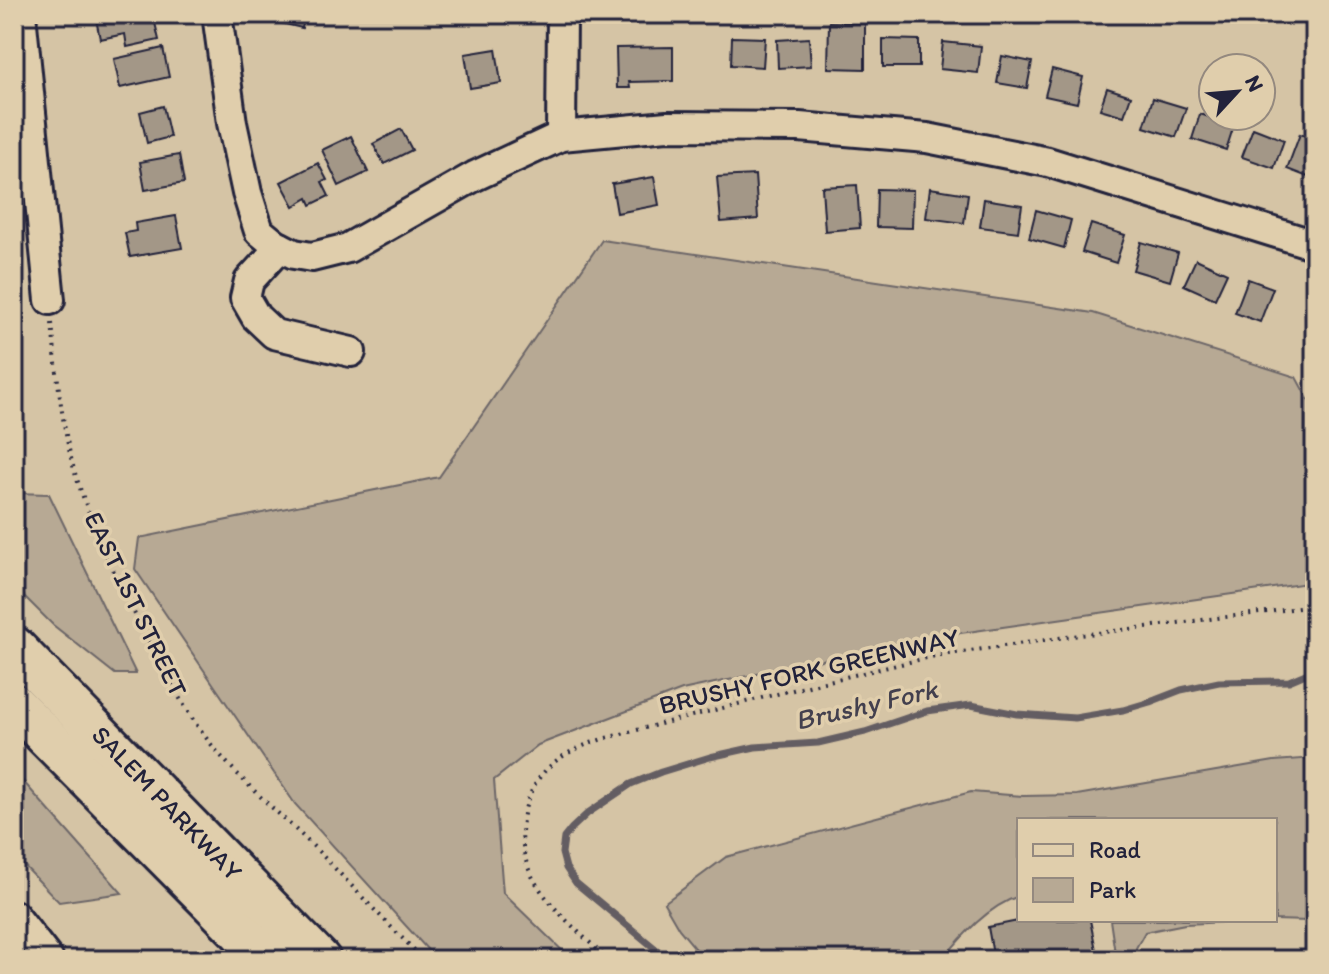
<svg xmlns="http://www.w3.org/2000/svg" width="1329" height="974" font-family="Itim,sans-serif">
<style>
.green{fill:#b7a994;stroke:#6c6668;stroke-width:2}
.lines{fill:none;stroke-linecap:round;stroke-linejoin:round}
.stream{stroke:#645d62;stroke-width:7}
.building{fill:#a39787;stroke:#22223b;stroke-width:2}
.minor-casing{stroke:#22223b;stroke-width:34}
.highway-casing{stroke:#22223b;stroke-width:46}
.path{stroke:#22223b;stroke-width:4;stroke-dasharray:2 6;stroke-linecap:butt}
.minor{stroke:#e0ceac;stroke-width:28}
.highway{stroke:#e0ceac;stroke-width:40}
.labels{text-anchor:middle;stroke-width:7;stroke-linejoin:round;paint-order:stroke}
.street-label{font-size:26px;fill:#22223b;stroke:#e0ceac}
.water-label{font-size:28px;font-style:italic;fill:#43404e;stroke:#e0ceac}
</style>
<rect width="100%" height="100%" fill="#d5c4a5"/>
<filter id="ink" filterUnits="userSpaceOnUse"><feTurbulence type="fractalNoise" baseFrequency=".0125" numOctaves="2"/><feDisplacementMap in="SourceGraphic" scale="16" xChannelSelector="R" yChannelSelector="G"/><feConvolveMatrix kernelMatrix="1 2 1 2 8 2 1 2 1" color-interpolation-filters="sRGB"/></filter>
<g filter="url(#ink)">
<g class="green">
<path d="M602,240L1093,313L1296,377L1315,412V582L919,639L682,690L538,745L494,780L503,893L572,960H437L295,804L135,569L139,538L439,477Z"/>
<path d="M14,493L49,494L136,674H115L53,625L14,586Z"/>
<path d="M1315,758V929L1308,921L1275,920V820H1019V896C988,906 962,936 942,960H705L679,929L664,903L726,857L971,792L1023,796L1077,795L1274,761Z"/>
<path d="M14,771L122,893L59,902L14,855Z"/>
<path d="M1110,920H1268L1185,924L1145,932L1136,948V960H1116Z"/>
</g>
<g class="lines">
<path class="stream" d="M669,960L576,883L566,868L562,853L564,838L572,828L588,813L631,784L661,772L710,757L755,747L818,743L865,732L927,711L971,705L1017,714L1075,718L1123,710L1150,702L1181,690L1219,682L1289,681L1315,670"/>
</g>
<g class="building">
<path d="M95,14H153L159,40L127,47L125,34L100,39Z"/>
<path d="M251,14H306L302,28L251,16Z"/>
<path d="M465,14H494L495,19L466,22Z"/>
<path d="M829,22L865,23V69L828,68Z"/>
<path d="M732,37L765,38L763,67L731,65Z"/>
<path d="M809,38L811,66L778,68L777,40Z"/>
<path d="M883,39L919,40V67H883Z"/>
<path d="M943,42L981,46L978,73L940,69Z"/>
<path d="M673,47V81L629,82L630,88H617L616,48Z"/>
<path d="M163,48L169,77L120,88L114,59Z"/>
<path d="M496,49L501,83L470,88L465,54Z"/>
<path d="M1002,56L1032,62L1027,88L997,83Z"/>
<path d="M1052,69L1083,77L1077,103L1045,96Z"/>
<path d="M1107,88L1131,96L1124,116L1100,109Z"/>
<path d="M1153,98L1186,108L1176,137L1144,127Z"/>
<path d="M163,106L170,137L147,143L140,112Z"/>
<path d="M1200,114L1234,125L1226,150L1192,139Z"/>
<path d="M1253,128L1284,140L1274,168L1242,157Z"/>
<path d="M401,129L412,150L384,164L373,144Z"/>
<path d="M1300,134L1315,139V173L1313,179L1287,169Z"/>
<path d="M351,136L368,172L339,186L322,150Z"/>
<path d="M179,155L184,183L145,190L140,162Z"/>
<path d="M318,163L327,180L322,182L329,196L311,205L308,198L294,206L281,182Z"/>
<path d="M755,175L758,219L721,222L717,177Z"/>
<path d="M654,177L659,205L617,213L612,184Z"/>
<path d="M857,185L860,228L825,231L822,187Z"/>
<path d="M930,188L968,194L964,223L926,218Z"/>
<path d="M877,189L913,190L912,228L876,227Z"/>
<path d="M984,199L1022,205L1018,232L980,227Z"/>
<path d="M1036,210L1071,220L1064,248L1029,238Z"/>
<path d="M176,216L182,248L130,257L125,233L136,231L135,223Z"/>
<path d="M1091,224L1125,235L1116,263L1082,252Z"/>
<path d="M1141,242L1178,253L1170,281L1133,270Z"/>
<path d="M1196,259L1227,273L1215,299L1184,285Z"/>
<path d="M1248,279L1273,288L1260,322L1235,313Z"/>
<path d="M1023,920H1090L1098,960H994L988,927Z"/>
</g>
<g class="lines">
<defs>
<g id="minor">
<path d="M21,14L50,300"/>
<path d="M217,14L232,123L247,193L259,231L276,245L294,254L312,257L348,248L475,176L561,136L667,126L799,127L927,138L1048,162L1315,245"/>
<path d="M561,136L562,14"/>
<path d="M280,247L249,281L245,298L256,317L274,334L351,352"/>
<path d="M14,915L49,960"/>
</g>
<g id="highway">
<path d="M14,647L320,960"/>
<path d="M14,704L268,960"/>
</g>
</defs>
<use href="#minor" class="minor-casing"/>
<use href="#highway" class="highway-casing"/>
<g class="path">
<path d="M52,323C57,373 61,424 75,473C93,530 118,582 145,634C163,668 184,710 207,739C238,779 278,812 314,847C351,884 386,924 425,960"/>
<path d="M608,960C583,935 551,910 533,878C514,843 520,792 551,765C566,752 586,744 606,738L820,683L935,656L1073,636L1315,606"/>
</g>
<use href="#minor" class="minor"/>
<use href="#highway" class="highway"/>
</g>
</g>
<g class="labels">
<g class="street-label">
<text transform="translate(136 604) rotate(64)" y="9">EAST 1ST STREET</text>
<text transform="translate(809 671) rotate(-13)" y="9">BRUSHY FORK GREENWAY</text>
<text transform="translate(167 803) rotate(46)" y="9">SALEM PARKWAY</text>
</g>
<g class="water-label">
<text transform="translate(866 704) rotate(-13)" y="10">Brushy Fork</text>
</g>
</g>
<rect width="1329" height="974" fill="none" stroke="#e0ceac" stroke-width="48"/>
<rect x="24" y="24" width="1281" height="926" fill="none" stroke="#22223b" stroke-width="3" filter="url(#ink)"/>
<rect x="1017" y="818" width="260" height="104" fill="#e0ceac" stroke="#94897f" stroke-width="2"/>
<rect x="1033" y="844" width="40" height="12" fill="#e0ceac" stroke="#94897f" stroke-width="2"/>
<text x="1089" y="858" font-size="24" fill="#22223b">Road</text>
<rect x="1033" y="878" width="40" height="24" fill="#b7a994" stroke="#94897f" stroke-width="2"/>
<text x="1089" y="898" font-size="24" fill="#22223b">Park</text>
<g transform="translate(1237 92) rotate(64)"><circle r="38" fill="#e0ceac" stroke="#94897f" stroke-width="2"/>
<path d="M0-6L14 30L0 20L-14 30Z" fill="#22223b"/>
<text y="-12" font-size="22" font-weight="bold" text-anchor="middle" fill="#22223b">N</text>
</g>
</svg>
